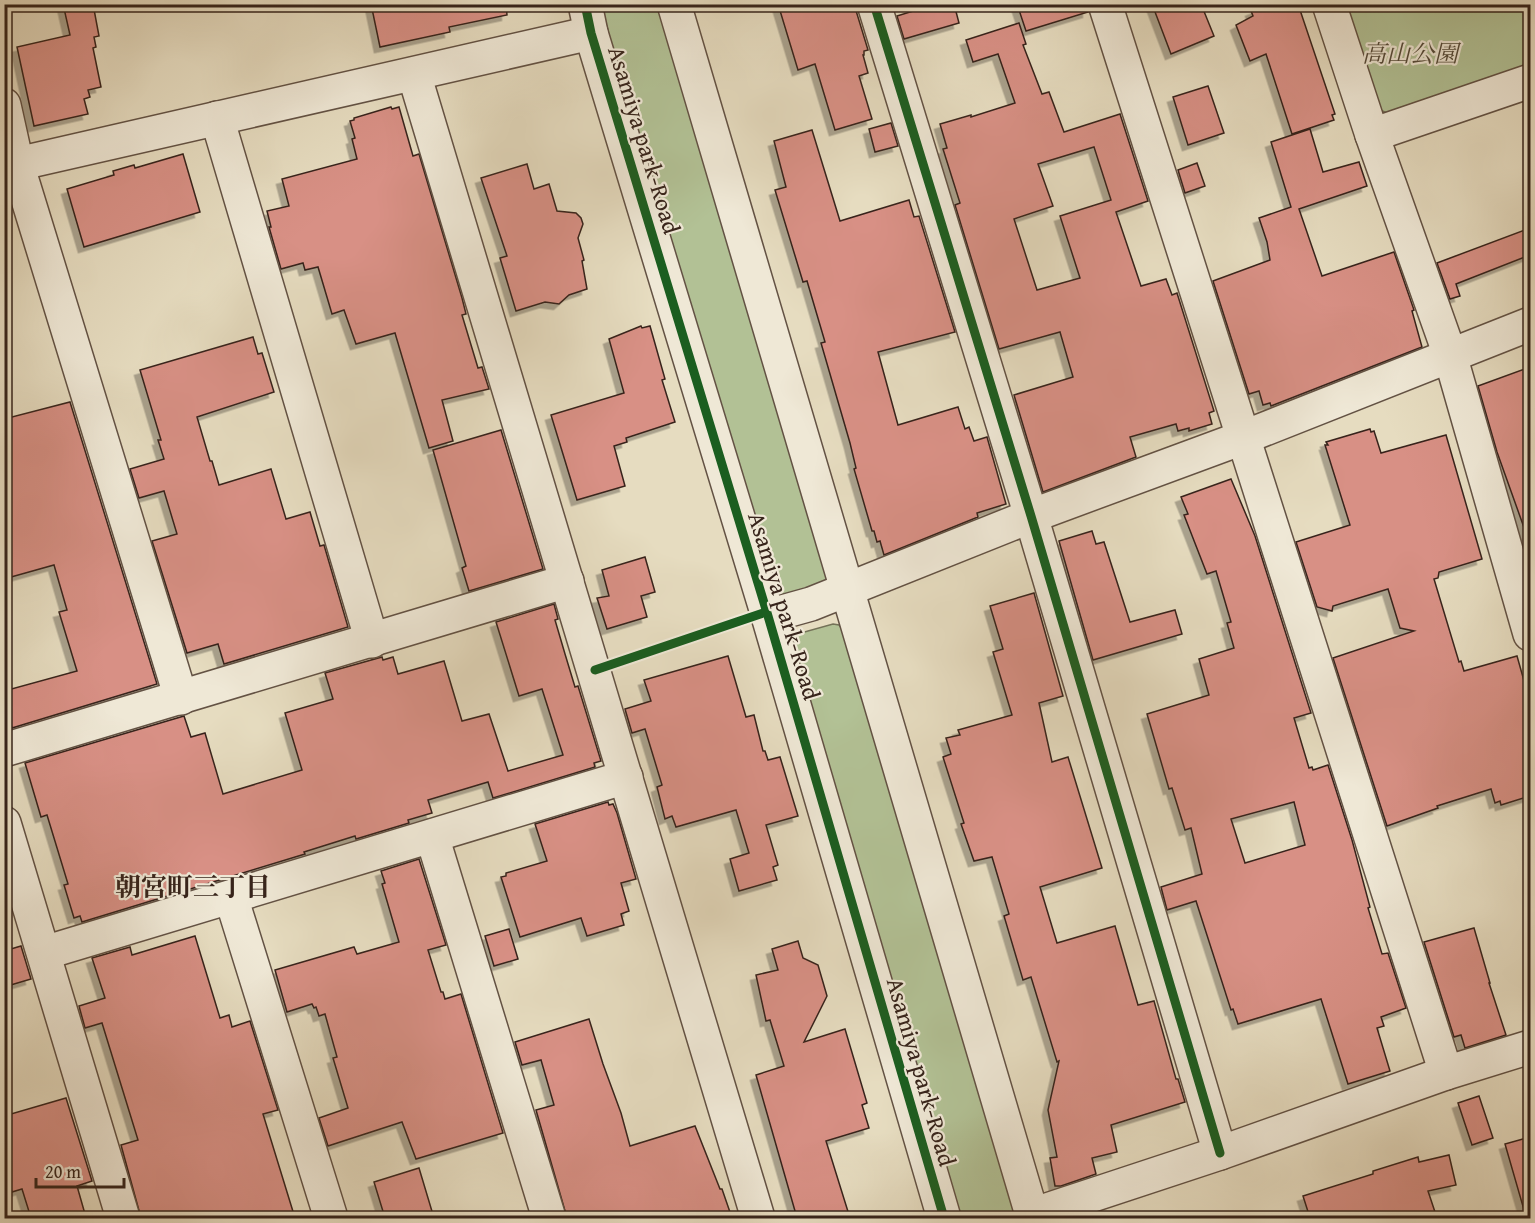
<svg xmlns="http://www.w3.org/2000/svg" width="1535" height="1223" font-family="'Gentium Book Plus','Noto Serif JP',serif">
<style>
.park{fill:#b2c195;stroke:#747258;stroke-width:1.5}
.building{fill:#d89085;stroke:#37241b;stroke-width:1.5;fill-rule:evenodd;filter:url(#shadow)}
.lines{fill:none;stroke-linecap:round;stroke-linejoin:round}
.minor-casing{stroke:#635244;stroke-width:36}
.tertiary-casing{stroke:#635244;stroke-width:36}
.minor{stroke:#efe8d6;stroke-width:33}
.tertiary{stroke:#efe8d6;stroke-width:33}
.cycleway-casing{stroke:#efe8d6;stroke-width:13}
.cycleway{stroke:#1b5e20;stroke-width:9}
.labels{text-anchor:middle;stroke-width:4.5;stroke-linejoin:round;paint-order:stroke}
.park-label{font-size:24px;font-style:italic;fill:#564b3a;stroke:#efe8d6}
.street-label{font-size:24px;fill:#37241b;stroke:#efe8d6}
.neighbourhood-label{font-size:26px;font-weight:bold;fill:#37241b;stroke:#efe8d6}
</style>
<defs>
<filter id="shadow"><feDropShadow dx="-5.5" dy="5.5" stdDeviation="0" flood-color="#0004"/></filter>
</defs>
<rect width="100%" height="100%" fill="#e6dcc0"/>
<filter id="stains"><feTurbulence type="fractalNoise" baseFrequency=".00333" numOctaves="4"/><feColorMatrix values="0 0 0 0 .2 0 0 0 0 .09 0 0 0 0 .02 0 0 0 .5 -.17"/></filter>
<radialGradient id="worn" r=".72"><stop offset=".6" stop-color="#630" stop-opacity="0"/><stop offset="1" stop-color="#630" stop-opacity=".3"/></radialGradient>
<g class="park">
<path d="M600,5H658L829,586L783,608L611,68Z"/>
<path d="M1341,5H1530V66L1387,113L1376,108Z"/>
<path d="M833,624L839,625L844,631L1020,1218H958L790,636Z"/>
</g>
<g class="building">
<path d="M63,4H93L99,36L94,37L96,47L93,48L101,87L88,90L90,97L84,99L88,114L34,126L17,47L70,35Z"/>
<path d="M371,4H409L411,11L441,4H506L507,15L449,27L450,32L380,47Z"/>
<path d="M778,4H854L868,50L864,51V55H863L868,73L859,76L872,119L835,130L815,64L798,70Z"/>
<path d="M923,4H954L959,23L904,39L897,16L923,8Z"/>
<path d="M1017,4H1087L1088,12L1026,31Z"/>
<path d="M1152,4H1201L1214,36L1171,54Z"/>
<path d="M1269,4H1298L1335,114L1332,115L1334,120L1292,134L1266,54L1250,61L1236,25L1253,16L1251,11Z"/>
<path d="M1019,23L1026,44L1023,45L1042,94L1049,92L1064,132L1120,114L1148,201L1116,212L1141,286L1166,279L1172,295L1177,293L1214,411L1209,413L1212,424L1189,431V428L1178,431L1176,424L1130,437L1136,457L1043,492L1014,395L1073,377L1060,332L999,349L955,205L960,203L943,149L947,148L940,124L971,115V117L1015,103L998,54L973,62L966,40ZM1094,147L1111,200L1060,216L1080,278L1037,290L1014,219L1053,206L1038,164Z"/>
<path d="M1208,86L1224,133L1188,145L1173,97Z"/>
<path d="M391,107L392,109L399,107L413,156L419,154L462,298L466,314L462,315L478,368L482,367L489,389L442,400L453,441L429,448L395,333L356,344L344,310L332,314L318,267L305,270L303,263L281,269L269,227H271L267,211L289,206L282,179L357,159L352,139L355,138L350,121L354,120V118Z"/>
<path d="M891,123L898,146L875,152L869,129Z"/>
<path d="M1310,129L1323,172L1359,162L1367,186L1299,209L1322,276L1394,252L1414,310L1412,311L1422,347L1271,406L1270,403L1263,405L1259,391L1249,394L1213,281L1270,260L1267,242L1259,218L1291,207L1271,142Z"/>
<path d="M812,130L840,221L909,200L914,217L919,216L955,332L878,352L898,425L958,407L965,429L969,427L974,441L987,437L1006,504L977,513L978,517L884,555L880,541L877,542L874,531H872L854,469L856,468L850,443L821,343L825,342L807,281L803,282L775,190L786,187L774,141Z"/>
<path d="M183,154L200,212L84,247L67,189L114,175L113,171L134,165L135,168Z"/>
<path d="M1197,163L1205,186L1185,193L1178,170Z"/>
<path d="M527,164L534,189L549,184L557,211L576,213L581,218L583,224L578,238L584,260L582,261L587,289L569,295L559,304L545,302L516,311L500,258L507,256L481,178Z"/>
<path d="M1530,228V255L1456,284L1460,296L1450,299L1437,263Z"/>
<path d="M641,326L642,328L650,326L665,379L662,380L675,422L626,438L627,442L614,446L625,486L577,500L551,415L624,393L609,339Z"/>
<path d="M253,337L258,354L262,353L274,392L197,417L210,461H212L219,485L271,469L286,519L310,512L320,546L324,545L348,627L224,664L218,644L187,653L152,541L177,534L164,491L139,498L130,469L164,459L158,440H161L140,370Z"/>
<path d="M1530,367V535L1527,536L1497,452L1478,386Z"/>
<path d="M70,402L157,684L12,728L4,701V691L77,671L59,612L67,610L54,565L4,579V419Z"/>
<path d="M1370,429L1371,432L1374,431L1381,453L1446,435L1482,559L1439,572L1438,578L1434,579L1459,662L1461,661L1464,671L1517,656L1530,702V796L1501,805L1500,801L1495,803L1491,789L1437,806L1438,808L1387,826L1333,658L1414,631L1400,628L1388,589L1333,606L1332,611L1317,607L1296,542L1350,525L1325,445H1328L1326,442Z"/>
<path d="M501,430L543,569L469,591L462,568L466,566L433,450Z"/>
<path d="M1231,479L1255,536L1311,713L1294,718L1309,768L1312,767L1313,770L1328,765L1352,840L1370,907L1368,908L1382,954L1388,953L1406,1008L1381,1017L1384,1026L1377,1028L1390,1071L1348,1084L1321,999L1238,1024L1233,1009L1231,1010L1196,901L1167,910L1161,887L1202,874L1191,828L1185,830L1172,788L1169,789L1147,714L1209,695L1199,659L1234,648L1227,623L1231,622L1216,571L1207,574L1184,515L1188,514L1181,497ZM1294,802L1305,845L1245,863L1231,819Z"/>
<path d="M1092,531L1096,544L1104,542L1130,622L1175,610L1182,634L1093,660L1059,541Z"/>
<path d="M645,557L655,592L641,596L647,617L607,629L597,598L609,596L602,570Z"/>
<path d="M1034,593L1063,696L1039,703L1052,762L1068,757L1102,868L1040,887L1057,943L1115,926L1138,1005L1154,1001L1176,1079H1178L1185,1102L1111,1125L1117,1152L1092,1158L1096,1174L1061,1186H1055L1050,1158L1057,1157L1048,1110L1059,1061L1057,1062L1031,977L1023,980L1004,916L1009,914L992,857L974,861L961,824L964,823L943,757L951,754L946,738L960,735L958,730L1012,715L993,652L1003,649L990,606Z"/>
<path d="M554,604L558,619L555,620L565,654L575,687L578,686L601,761L594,763L595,767L493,798L488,782L428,800L432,813L408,820L409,823L356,839L355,836L304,852L305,854L82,922L80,916L74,918L64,885L68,884L47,815L41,817L25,763L184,716L191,737L205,733L223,794L302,770L285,713L333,699L325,673L382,657L383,660L393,657L398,674L444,661L462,721L489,714L508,771L563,755L542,689L519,696L496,622Z"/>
<path d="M728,656L746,717L754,715L763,751H765L768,760L780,757L798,816L766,825L778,865L773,867L777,880L739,891L730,859L749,853L736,810L676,827L672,816L665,819L657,787L662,785L645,729L632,733L625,709L651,701L644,680Z"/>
<path d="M608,802L609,805L613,804L617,813L636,879L621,883L629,911L621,914L624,925L587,936L581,918L520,937L501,877L506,876V873L547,861L535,824Z"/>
<path d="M419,859L446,945L428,950L441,992H443L445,999L461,994L503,1133L416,1159L402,1122L328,1146L319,1118L348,1108L333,1058L337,1057L325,1014L319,1016L316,1007L314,1008L312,1004L287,1012L275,970L354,947L357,954L399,942L382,884L385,883L381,871Z"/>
<path d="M1474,928L1490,983H1489L1506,1035L1465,1048L1461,1035L1454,1037L1424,942Z"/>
<path d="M509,929L518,959L494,966L485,936Z"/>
<path d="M195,936L220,1018L229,1015L232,1027L250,1021L278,1110L263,1114L295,1218H141L121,1145L138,1140L102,1023L85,1028L79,1006L105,998L92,958L130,947L132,955Z"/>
<path d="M798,941L803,958L818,965L827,996L804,1042L845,1029L867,1103L862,1105L869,1128L826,1141L850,1218H797L756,1075L784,1066L770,1020L766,1021L756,975L778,970L772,949Z"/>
<path d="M21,946L31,979L4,987V951Z"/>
<path d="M589,1019L603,1064L621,1113L630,1146L695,1126L720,1189H722L732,1218H567L536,1110L554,1105L541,1060L522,1065L515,1042Z"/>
<path d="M1479,1096L1493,1138L1472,1145L1458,1103Z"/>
<path d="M66,1098L92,1181L77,1186L85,1214L71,1218H31L22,1189L12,1192L4,1167V1116Z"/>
<path d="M1530,1137V1209L1524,1210L1505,1144Z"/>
<path d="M1449,1155L1456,1185L1428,1191L1437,1218H1310L1303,1196L1373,1174V1171L1418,1157L1419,1162Z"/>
<path d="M419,1168L434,1218H385L374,1182Z"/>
</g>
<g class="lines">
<defs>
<g id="minor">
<path d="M874,4L1031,516L1220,1153"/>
<path d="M1105,4L1446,1073"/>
<path d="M1329,4L1372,135L1450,355L1530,634"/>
<path d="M414,74L758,1218"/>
<path d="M4,105L17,164L181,698"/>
<path d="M217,118L372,641"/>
<path d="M1372,135L1530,81"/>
<path d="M4,167L591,33"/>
<path d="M768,616L811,604L1031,516L1242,438L1530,324"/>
<path d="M4,750L567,581"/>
<path d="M4,823L123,1218"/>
<path d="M432,836L549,1218"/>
<path d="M231,897L331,1218"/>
<path d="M44,953L626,777"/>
<path d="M1032,1215L1220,1153L1446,1073L1530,1047"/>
</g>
<g id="tertiary">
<path d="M585,4L591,33L768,616L944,1218"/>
<path d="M674,4L1033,1218"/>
</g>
</defs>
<use href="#minor" class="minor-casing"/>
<use href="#tertiary" class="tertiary-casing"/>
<use href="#minor" class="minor"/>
<use href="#tertiary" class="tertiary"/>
<defs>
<g id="cycleway">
<path d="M585,4L591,33L768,616L944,1218"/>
<path d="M874,4L1031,516L1220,1153"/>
<path d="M595,670L766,612"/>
</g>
</defs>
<use href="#cycleway" class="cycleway-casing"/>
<use href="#cycleway" class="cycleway"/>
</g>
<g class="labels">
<g class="park-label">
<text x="1410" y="62">高山公園</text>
</g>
<g class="street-label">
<text transform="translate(644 140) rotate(73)" y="8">Asamiya park-Road</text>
<text transform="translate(784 606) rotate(73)" y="8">Asamiya park-Road</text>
<text transform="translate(921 1072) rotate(74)" y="8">Asamiya park-Road</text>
</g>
<g class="neighbourhood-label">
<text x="193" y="896">朝宮町三丁目</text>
</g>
</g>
<rect width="1535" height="1223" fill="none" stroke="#e6dcc0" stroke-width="24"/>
<rect x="6" y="6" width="1523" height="1211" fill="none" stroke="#37241b" stroke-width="3"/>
<rect x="12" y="12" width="1511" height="1199" fill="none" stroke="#37241b" stroke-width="1.5"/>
<path d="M36 1178v9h88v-9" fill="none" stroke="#37241b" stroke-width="3"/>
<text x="45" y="1178" font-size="18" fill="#37241b" stroke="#efe8d6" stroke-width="4.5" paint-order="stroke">20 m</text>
<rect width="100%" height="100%" filter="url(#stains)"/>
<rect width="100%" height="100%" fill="url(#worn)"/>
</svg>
